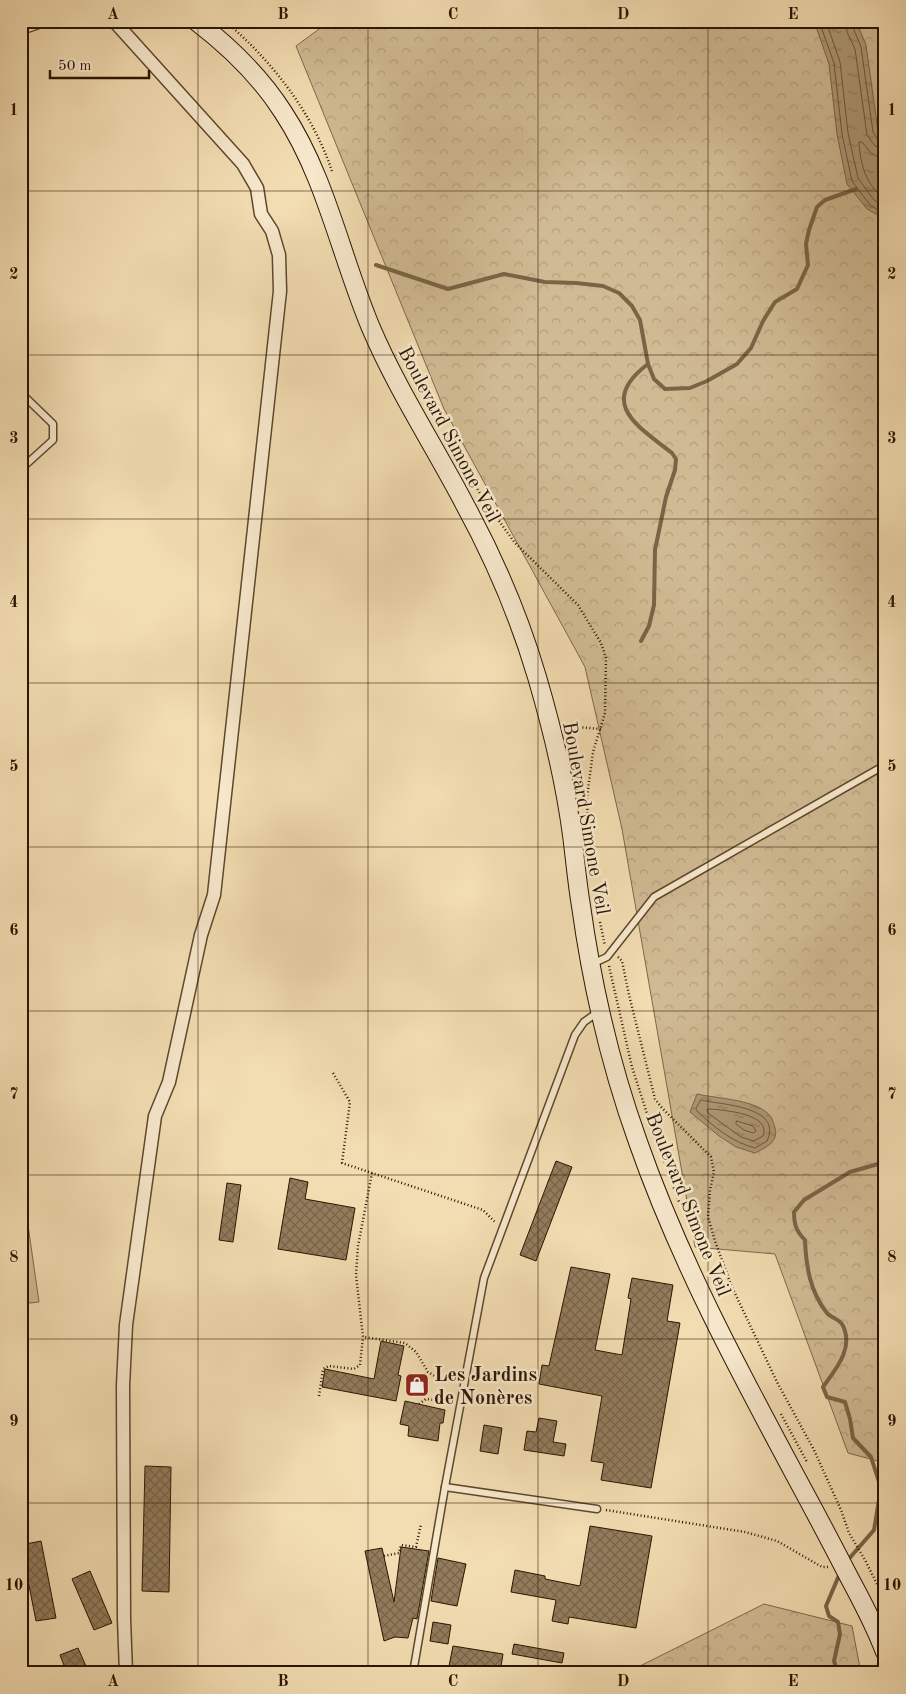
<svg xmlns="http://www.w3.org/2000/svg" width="906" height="1694" font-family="'Old Standard TT',serif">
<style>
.forest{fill:url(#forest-crowns);stroke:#7e684a}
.park{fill:#d0ba93;stroke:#7e684a}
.water{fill:url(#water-ripples);stroke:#7a6446}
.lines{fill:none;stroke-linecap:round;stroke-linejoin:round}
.shore{stroke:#6c563a;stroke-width:1}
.stream{stroke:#7a6446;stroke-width:4}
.building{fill:url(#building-cross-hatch);stroke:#2b1500}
.service-casing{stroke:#5d472c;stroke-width:9}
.minor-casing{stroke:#5d472c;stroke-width:15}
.secondary-casing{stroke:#2b1500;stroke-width:20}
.path{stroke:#2b1500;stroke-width:2.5;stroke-dasharray:1 2.5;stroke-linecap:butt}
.service{stroke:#f7e8cc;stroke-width:6}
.minor{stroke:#f7e8cc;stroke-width:12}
.secondary{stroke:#f7e8cc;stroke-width:18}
.grid{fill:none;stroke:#2b1500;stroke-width:1;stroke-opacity:0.55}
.labels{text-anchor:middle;stroke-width:5;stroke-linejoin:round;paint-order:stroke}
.street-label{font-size:20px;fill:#2b1500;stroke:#f7e8cc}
.poi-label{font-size:20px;font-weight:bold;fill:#2b1500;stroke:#f7e8cc;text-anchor:start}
.neatline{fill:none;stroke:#2b1500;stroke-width:2}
.grid-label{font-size:16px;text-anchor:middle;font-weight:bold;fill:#2b1500}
</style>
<defs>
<pattern id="forest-crowns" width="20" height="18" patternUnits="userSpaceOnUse" patternTransform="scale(1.25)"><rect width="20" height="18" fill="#d0ba93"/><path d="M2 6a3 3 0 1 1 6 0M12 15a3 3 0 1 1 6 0" fill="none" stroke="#b39f7d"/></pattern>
<pattern id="water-ripples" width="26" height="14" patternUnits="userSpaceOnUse" patternTransform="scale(1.25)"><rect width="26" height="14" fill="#ae9875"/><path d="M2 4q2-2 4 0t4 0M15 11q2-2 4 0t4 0" fill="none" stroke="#8e7b5e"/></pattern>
<pattern id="building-cross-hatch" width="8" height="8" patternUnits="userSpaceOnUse" patternTransform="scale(1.25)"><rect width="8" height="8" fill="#927c5c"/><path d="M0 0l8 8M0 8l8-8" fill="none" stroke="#77644a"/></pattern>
</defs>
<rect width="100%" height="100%" fill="#f2dcb1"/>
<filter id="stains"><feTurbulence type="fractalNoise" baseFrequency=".004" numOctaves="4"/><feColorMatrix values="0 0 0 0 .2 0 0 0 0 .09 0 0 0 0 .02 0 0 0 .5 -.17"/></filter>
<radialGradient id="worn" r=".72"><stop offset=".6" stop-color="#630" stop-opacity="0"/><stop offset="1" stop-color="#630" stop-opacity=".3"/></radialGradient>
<g class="forest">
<path d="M330,21H885V1463L848,1453L775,1254L695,1247L622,829L585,667L444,409L296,46Z"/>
<path d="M764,1604L852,1626L861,1673H626Z"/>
</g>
<path class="park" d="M21,1176L39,1302L21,1304Z"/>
<g class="water">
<path d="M814,21H856L866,45L878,131L885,142V219L867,209L847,184L837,134L829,64Z"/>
<path d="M697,1094C718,1099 758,1099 771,1117C773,1120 774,1125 775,1128C779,1142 765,1148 755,1153L736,1147L719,1136L690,1112Z"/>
</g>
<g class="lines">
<g class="shore">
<path d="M819,21L834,63L842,134L852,181L870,205L885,214"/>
<path d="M826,21L840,62L848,133L858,178L874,200L885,206"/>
<path d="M846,21L847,32L855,49L867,135L875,146L885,150"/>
<path d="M852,21L854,30L861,47L873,132L879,142L885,143"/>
<path d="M885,157H878L871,153L862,142H859C860,163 866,187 885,198"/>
<path d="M701,1100C722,1105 783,1106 767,1141L755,1148C732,1142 714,1127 697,1111L696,1109Z"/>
<path d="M710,1109C724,1110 772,1114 763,1136L754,1141L741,1137L708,1113L707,1110Z"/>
<path d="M737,1121L753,1126L756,1131L753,1133L744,1130L736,1124Z"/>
</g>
<g class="stream">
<path d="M376,265L448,289L504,274L545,282L576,283L603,286L619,293L632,306L640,320L648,364L654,379L665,389L690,388L707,381L737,364L751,348L763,321L775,302L797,289L808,265L806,244L809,230L817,207L825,200L856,189"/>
<path d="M641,641L649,626L654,605L655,550L666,497L675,470L676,459L672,453C639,427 596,403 648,364"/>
<path d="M847,1561L874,1530L881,1488L871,1457L853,1438L850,1419L845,1402L827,1397L823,1387C836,1369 855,1347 842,1324C839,1319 830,1317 827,1313C810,1292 806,1266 805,1240C796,1231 794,1224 794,1212L804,1200L850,1172L885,1162"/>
<path d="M838,1673L834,1661L840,1634L838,1622L829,1616L826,1606L840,1573"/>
</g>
</g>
<g class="building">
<path d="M556,1161L572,1167L536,1261L520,1255Z"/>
<path d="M290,1178L308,1182L305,1199L355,1208L346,1260L278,1249Z"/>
<path d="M227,1183L241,1185L233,1242L219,1240Z"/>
<path d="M571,1267L610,1274L595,1350L622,1355L631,1299L628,1298L632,1278L673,1285L667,1321L680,1323L651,1488L601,1480L604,1463L591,1461L602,1396L539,1384L542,1365L549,1366Z"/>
<path d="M381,1341L404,1346L398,1375L401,1376L396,1401L322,1387L325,1369L374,1379Z"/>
<path d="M405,1401L445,1410L443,1423H440L438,1441L408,1436L409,1426L400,1424Z"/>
<path d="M539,1418L557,1421L553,1442L566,1444L564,1456L524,1450L527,1431L536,1432Z"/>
<path d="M484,1425L502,1428L498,1454L480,1451Z"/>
<path d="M145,1466L171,1467L169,1592L142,1591Z"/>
<path d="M590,1526L652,1536L636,1628L569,1617L568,1624L552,1621L556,1600L511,1592L515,1570L545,1576V1579L580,1586Z"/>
<path d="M41,1541L56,1618L36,1621L21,1545Z"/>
<path d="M401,1547L429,1551L417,1619L413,1618L408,1638L395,1637L384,1641L365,1551L382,1548L394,1602Z"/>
<path d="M438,1558L466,1564L457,1606L431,1601Z"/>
<path d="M90,1571L112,1623L94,1630L72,1579Z"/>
<path d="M433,1622L451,1625L448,1644L430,1641Z"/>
<path d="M514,1644L564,1653L562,1663L512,1654Z"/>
<path d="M453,1646L503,1654L500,1673H459L448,1671Z"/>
<path d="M78,1648L89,1673H67L60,1655Z"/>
</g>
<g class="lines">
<defs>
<g id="service">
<path d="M21,393L53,424V440L21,469"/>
<path d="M592,964L607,957L654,897L885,765"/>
<path d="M445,1487L597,1509"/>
<path d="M413,1673L445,1487L484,1278L575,1035L584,1022L598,1012"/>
</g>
<g id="minor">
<path d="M114,21L243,164L257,188L261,214L272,231L279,255L280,291L214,895L201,935L169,1082L155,1116L126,1325L123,1385L124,1619L126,1673"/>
<path d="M21,28L41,21"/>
</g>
<path id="secondary" d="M196,21C230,47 260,76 283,112C326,177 341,257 371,328C397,389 433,444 464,503C494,558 519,616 537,677C552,728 565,782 572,835C575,858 577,882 581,906C592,985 611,1067 638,1142C679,1259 737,1367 795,1475C814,1510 832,1544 850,1579C863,1603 875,1626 885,1652"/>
</defs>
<use href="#service" class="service-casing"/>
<use href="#minor" class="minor-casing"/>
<use href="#secondary" class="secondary-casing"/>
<g class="path">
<path d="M225,21C272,61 312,112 332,171"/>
<path d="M445,435L484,500L515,543L578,605L601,643L606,658L605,713L593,752L587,797L588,827"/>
<path d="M565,726L601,729"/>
<path d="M600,922L605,946"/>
<path d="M618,957L622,961L629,995L655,1099L662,1108L711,1157L714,1172L710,1190L708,1217L715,1241L731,1285L777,1382L814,1450L841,1510L849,1533L865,1560L885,1600"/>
<path d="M609,966L632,1067L650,1123L679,1202"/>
<path d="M333,1073L350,1102L342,1163L483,1210L495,1222"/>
<path d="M372,1173L358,1246L356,1275L363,1337L405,1343L416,1352L428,1372L438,1378L455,1382"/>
<path d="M319,1396L323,1369L329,1366L354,1369L360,1365L363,1337"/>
<path d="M419,1404L426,1399L452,1402"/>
<path d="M781,1414L807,1462"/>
<path d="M606,1510L745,1532L777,1541L822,1567H828"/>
<path d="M384,1556L399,1553L401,1545L416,1547L421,1524"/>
<path d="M424,1668L431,1673"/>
</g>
<use href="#service" class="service"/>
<use href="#minor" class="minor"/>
<use href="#secondary" class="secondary"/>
</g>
<path class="grid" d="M198,21V1673M368,21V1673M538,21V1673M708,21V1673M21,191H885M21,355H885M21,519H885M21,683H885M21,847H885M21,1011H885M21,1175H885M21,1339H885M21,1503H885"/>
<defs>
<symbol id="shop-square" viewBox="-11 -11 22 22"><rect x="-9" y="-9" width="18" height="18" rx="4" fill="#8f2418" stroke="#f7e8cc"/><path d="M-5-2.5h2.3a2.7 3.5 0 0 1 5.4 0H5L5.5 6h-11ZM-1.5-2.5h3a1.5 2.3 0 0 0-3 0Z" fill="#fff"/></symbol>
</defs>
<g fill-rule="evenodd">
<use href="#shop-square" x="403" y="1371" width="28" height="28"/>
</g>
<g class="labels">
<g class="street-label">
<text transform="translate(450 434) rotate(62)" y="7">Boulevard Simone Veil</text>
<text transform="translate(587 818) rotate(80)" y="7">Boulevard Simone Veil</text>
<text transform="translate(689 1204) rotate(68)" y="7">Boulevard Simone Veil</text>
</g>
<g class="poi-label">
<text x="434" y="1381">Les Jardins<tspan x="434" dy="23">de Nonères</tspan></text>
</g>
</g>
<rect width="906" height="1694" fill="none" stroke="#f2dcb1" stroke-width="55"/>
<path d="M50 70v8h99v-8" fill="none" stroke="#2b1500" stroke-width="2.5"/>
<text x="58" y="70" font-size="15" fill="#2b1500" stroke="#f7e8cc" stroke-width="4" paint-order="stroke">50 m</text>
<rect x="28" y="28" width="850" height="1638" class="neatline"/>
<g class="grid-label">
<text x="113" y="19">A</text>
<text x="283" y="19">B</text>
<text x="453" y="19">C</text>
<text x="623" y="19">D</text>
<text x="793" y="19">E</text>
<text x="14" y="115">1</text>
<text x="892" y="115">1</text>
<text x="14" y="279">2</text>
<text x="892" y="279">2</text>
<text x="14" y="443">3</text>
<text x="892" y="443">3</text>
<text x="14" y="607">4</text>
<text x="892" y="607">4</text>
<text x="14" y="771">5</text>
<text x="892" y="771">5</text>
<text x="14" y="935">6</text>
<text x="892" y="935">6</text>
<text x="14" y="1099">7</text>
<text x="892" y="1099">7</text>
<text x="14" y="1262">8</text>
<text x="892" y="1262">8</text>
<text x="14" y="1426">9</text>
<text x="892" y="1426">9</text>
<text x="14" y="1590">10</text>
<text x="892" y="1590">10</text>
<text x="113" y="1686">A</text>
<text x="283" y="1686">B</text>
<text x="453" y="1686">C</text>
<text x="623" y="1686">D</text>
<text x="793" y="1686">E</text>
</g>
<rect width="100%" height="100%" filter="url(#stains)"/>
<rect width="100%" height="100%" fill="url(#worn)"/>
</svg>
